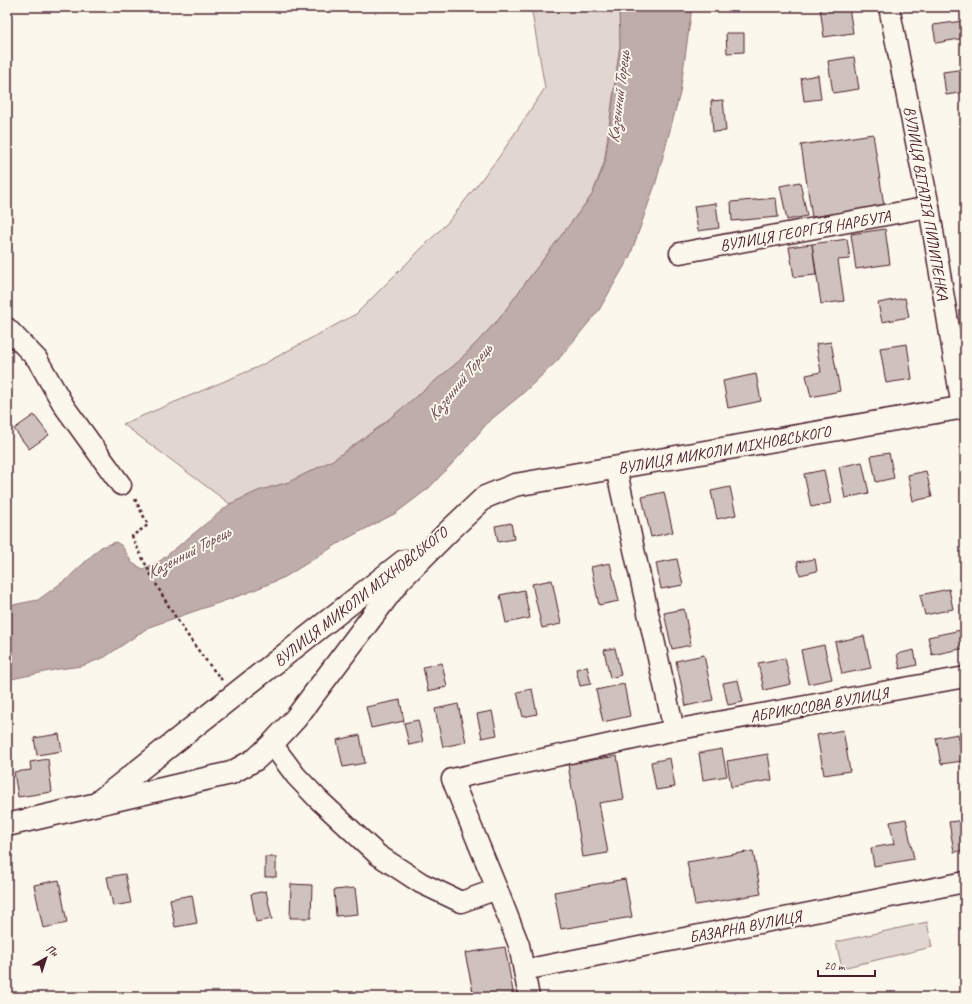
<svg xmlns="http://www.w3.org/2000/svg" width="972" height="1004" font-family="Caveat,sans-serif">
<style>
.green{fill:#e2d7d0;stroke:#967b7e}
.water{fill:#bfadaa;stroke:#907477}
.building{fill:#cfc2bc;stroke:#4a1f2b}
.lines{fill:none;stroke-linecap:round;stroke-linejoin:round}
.street-casing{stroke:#4a1f2b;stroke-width:23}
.secondary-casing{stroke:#4a1f2b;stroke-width:25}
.path{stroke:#4a1f2b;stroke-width:2.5;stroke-dasharray:3 3;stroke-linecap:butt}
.street{stroke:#fbf7ec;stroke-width:20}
.secondary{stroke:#fbf7ec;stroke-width:22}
.labels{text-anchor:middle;stroke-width:4;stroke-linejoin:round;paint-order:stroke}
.street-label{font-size:16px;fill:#4a1f2b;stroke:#fbf7ec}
.water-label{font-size:17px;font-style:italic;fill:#6d4a51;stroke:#fbf7ec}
</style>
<rect width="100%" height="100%" fill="#fbf7ec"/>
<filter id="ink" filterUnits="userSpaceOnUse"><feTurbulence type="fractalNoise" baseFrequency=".025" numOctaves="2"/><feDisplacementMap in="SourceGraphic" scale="8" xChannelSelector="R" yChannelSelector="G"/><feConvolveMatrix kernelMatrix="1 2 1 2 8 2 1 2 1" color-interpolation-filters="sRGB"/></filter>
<g filter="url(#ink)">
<g class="green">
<path d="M531,7H619L620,45L604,163L592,195L526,282L499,319L458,362L378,428L333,460L289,482L258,491L230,504L123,424L258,367L356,314L449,221L499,157L545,88Z"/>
<path d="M927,922L932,947L842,968L836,942Z"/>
</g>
<path class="water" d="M619,7H692L680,93L656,182L630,256L599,310L557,361L521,395L488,422L464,451L429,488L396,513L344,540L285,577L247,593L149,627L105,657L82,666L59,669L7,680V606L38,600L68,578L101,547L116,542L122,546L132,563L143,569L160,561L230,504L258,491L289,482L333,460L378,428L458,362L499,319L526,282L592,195L605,163L620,45Z"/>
<g class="building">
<path d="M820,7H849L853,33L824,37Z"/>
<path d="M963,21L965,38L936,43L933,25Z"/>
<path d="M726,33H744V52L727,53Z"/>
<path d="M854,57L859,89L833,93L828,61Z"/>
<path d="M965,69V92L946,95L943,72Z"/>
<path d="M818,75L821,99L804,101L801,78Z"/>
<path d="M723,100L726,131L713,132L711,101Z"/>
<path d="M873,134L884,206L812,217L801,145Z"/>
<path d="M800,182L807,216L787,220L780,186Z"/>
<path d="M776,198L778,217L732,221L731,202Z"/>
<path d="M716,203L719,228L698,231L694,206Z"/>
<path d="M885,229L890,264L856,269L851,234Z"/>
<path d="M847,239L850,259L838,260L844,301L821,304L812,244Z"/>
<path d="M812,244L816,275L794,277L789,247Z"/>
<path d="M905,298L909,317L882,322L878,303Z"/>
<path d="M831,342L840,391L811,397L806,375L821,372L816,344Z"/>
<path d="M907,344L912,379L886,383L880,348Z"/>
<path d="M756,374L761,401L728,408L723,381Z"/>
<path d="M34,415L49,435L29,449L14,429Z"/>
<path d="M889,453L894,478L876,482L871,456Z"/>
<path d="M862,462L869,493L845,498L839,467Z"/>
<path d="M824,470L831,503L811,507L804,474Z"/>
<path d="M926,471L932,497L913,501L908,475Z"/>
<path d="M730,487L736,515L717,519L711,491Z"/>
<path d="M664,492L673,532L651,537L642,497Z"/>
<path d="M511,523L514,539L498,542L495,526Z"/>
<path d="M677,559L683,585L661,589L656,563Z"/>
<path d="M815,559L817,571L800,575L797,562Z"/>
<path d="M610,563L619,601L599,605L591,567Z"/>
<path d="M552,580L561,624L542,628L532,584Z"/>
<path d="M949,589L953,609L925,615L920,595Z"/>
<path d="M524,590L530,618L506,623L500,595Z"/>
<path d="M684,609L691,645L672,649L664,613Z"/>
<path d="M961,630L965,648L932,655L928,637Z"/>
<path d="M864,636L871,668L842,674L835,642Z"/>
<path d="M824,645L832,679L808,684L801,650Z"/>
<path d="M615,648L621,675L610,678L604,650Z"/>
<path d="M914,650L917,665L900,669L897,654Z"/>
<path d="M704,655L713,700L686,706L676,661Z"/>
<path d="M785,658L791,684L764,690L758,663Z"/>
<path d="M442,663L447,687L428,691L423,667Z"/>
<path d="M587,666L591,684L580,686L576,669Z"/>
<path d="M738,680L743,702L728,705L723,683Z"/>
<path d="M624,684L630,716L603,722L596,690Z"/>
<path d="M532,689L537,714L523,717L517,692Z"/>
<path d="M400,700L404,721L371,728L366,707Z"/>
<path d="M458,704L466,742L443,747L435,709Z"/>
<path d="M492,711L497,735L482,738L477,714Z"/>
<path d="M418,720L423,742L409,745L404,723Z"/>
<path d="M843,730L850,771L824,775L817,735Z"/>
<path d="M59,734L62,751L37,755L34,738Z"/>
<path d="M958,734L963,761L941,764L936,738Z"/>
<path d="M360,735L365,763L343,767L337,740Z"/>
<path d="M722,749L727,776L703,780L699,753Z"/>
<path d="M768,754L772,780L731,787L727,761Z"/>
<path d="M617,756L624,799L599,803L608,853L583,857L568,764Z"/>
<path d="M670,758L675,787L656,790L651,762Z"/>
<path d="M48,759L52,792L18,797L14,772L31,770L30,762Z"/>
<path d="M906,819L914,859L874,866L871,848L894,844L890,822Z"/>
<path d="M965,820V850L954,852L949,822Z"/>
<path d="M753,851L761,894L695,905L687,862Z"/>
<rect x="265" y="857" width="11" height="20"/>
<path d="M125,874L131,903L113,906L107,877Z"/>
<path d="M625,879L632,917L561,929L554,892Z"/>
<path d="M59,880L67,923L43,928L34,885Z"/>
<path d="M291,884L312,885L311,918H290Z"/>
<path d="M355,888L358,914L336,916L334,890Z"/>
<path d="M266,891L272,919L256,922L251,894Z"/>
<path d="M192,895L197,923L175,927L170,899Z"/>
<path d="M7,904L11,926L7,927Z"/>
<path d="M505,947L514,997H474L465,953Z"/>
</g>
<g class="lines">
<defs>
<g id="street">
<path d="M889,7L929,207L962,407"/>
<path d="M680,253L929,207"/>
<path d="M7,328L37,359L64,406L121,485"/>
<path d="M616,468L674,730"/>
<path d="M272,744L296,776L318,799L378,855L421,883L461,902L497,889L519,945L529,997"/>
<path d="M497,889L452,779L674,730L965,677"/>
<path d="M524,970L965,882"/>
</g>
<g id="secondary">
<path d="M101,800L404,561"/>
<path d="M7,825L231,773L256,759L272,744L296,718L399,581L449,531L485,497L515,485L965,407"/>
</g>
</defs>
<use href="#street" class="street-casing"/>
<use href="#secondary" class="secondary-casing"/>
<path class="path" d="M135,499L148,525L132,536C155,587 185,637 222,680"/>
<use href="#street" class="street"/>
<use href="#secondary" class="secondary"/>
</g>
</g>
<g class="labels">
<g class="street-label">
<text transform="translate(927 203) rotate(80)" y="6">ВУЛИЦЯ ВІТАЛІЯ ПИЛИПЕНКА</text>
<text transform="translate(805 230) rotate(-10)" y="6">ВУЛИЦЯ ГЕОРГІЯ НАРБУТА</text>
<text transform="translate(724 449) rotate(-10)" y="6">ВУЛИЦЯ МИКОЛИ МІХНОВСЬКОГО</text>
<text transform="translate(360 596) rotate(-38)" y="6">ВУЛИЦЯ МИКОЛИ МІХНОВСЬКОГО</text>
<text transform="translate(819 704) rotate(-10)" y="6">АБРИКОСОВА ВУЛИЦЯ</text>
<text transform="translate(745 926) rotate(-11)" y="6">БАЗАРНА ВУЛИЦЯ</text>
</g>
<g class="water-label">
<text transform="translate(618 97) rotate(-83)" y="6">Казенний Торець</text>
<text transform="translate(459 382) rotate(-51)" y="6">Казенний Торець</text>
<text transform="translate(188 552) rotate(-28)" y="6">Казенний Торець</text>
</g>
</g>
<rect width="972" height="1004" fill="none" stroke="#fbf7ec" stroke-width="24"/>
<rect x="12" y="12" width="948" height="980" fill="none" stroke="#4a1f2b" stroke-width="1.5" filter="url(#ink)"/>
<g transform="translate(46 958) rotate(39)" stroke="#fbf7ec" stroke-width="3" paint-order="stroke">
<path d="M0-3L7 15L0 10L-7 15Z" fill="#4a1f2b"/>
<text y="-6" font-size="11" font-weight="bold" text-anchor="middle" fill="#4a1f2b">Пн</text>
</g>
<path d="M818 970v6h57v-6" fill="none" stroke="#4a1f2b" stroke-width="2"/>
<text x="824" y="970" font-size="12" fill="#4a1f2b" stroke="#fbf7ec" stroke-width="3" paint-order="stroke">20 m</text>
</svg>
